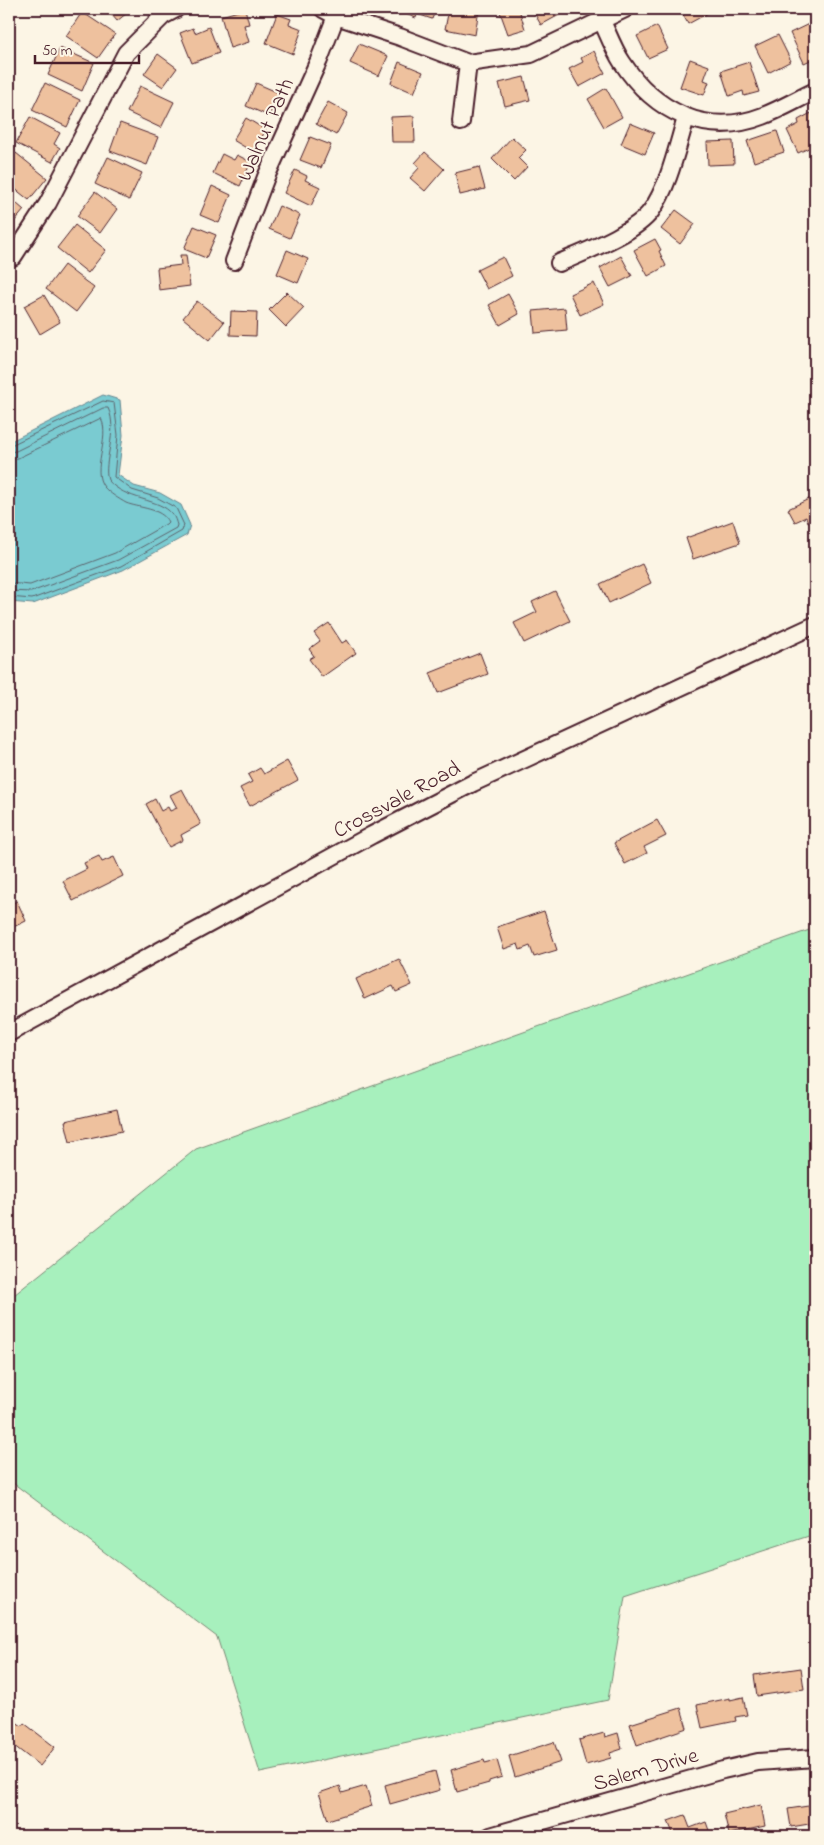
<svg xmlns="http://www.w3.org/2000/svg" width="824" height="1845" font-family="'Indie Flower',sans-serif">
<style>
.green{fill:#a7f0bd;stroke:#788874}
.water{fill:#7acbd1;stroke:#67868f}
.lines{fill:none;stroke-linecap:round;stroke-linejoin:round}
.shore{stroke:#5d646d;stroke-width:1}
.building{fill:#eec19e;stroke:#4a1f2b}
.street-casing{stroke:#4a1f2b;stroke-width:20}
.street{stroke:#fcf5e5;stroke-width:16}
.labels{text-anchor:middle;stroke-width:4;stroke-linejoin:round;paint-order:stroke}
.street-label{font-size:22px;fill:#4a1f2b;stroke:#fcf5e5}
</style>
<rect width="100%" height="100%" fill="#fcf5e5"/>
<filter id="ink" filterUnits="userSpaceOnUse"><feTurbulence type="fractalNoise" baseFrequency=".02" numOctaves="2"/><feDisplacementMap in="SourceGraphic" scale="10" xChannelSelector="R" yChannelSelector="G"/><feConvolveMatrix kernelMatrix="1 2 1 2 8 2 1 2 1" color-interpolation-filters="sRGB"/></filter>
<g filter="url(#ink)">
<path class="green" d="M815,928V1534L625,1596L608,1700L260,1773L217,1637L9,1480V1299L196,1149Z"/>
<path class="water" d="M103,395L120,400L123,435L118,475L134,486L160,493L181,505L190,525L187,535L123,570L33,604L9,602V442Z"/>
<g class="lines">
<g class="shore">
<path d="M9,446L103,401L114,403L118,435L114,477L132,490L158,498L176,508L184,525L182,531L121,566L32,599L9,597"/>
<path d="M9,452L16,451L103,408H108C119,432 102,462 108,480C125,501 160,498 172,514C175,517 176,522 177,525L176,528L118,560L31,592L9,591"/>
<path d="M9,460L18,458L101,418C111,438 90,470 104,487C109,493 119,499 126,503C138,508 162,508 168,522L166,524L115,553L30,585L9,583"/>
</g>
</g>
<g class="building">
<path d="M107,9H132L117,21Z"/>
<path d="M245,9L249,24L244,25L249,42L230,48L221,16Z"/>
<path d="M404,9H436L432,19L417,14L416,18L403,13Z"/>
<path d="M449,9H479L475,35L445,29Z"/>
<path d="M512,9H519L525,29L508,34L500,12Z"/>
<path d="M532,9H559L561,14L541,25Z"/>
<path d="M680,9H708L710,12L688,24Z"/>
<path d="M82,12L115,34L98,58L66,36Z"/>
<path d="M277,14L291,19L289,24L302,29L293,54L266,43Z"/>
<path d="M815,21V58L804,63L790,33Z"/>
<path d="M657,26L668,49L648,58L637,36Z"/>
<path d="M209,27L219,53L192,63L180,33L193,28L195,33Z"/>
<path d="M778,35L791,61L768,73L755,46Z"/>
<path d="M359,44L388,56L379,76L350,63Z"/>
<path d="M60,48L94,63L82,91L48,75Z"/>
<path d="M594,51L605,73L579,87L569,69L583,62L581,58Z"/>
<path d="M158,54L177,68L163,87L144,74Z"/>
<path d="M690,59L709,66L704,80L709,82L704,95L680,87Z"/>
<path d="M399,62L423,72L414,93L391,83Z"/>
<path d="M749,62L759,92L744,96L743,91L729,96L721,71Z"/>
<path d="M524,77L530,100L505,106L499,83Z"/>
<path d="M45,83L80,100L67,127L32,110Z"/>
<path d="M256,83L279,93L269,116L246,106Z"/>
<path d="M140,86L174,102L161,128L127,112Z"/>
<path d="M606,88L622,117L604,127L588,99Z"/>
<path d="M328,102L348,113L336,135L316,124Z"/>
<path d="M811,113L815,122V145L798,153L787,130L799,124L798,120Z"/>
<path d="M414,116L415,142H392L391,117Z"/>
<path d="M30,117L60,133L54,144L60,148L52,162L16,143Z"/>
<path d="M246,118L266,130L253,152L233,140Z"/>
<path d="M120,123L158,137L147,165L110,151Z"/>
<path d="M630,123L654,133L645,154L621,144Z"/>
<path d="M777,131L784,152L754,162L747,141Z"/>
<path d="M310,137L331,145L321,168L300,160Z"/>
<path d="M512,137L526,150L518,158L527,167L514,181L492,159Z"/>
<path d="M733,141L734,164L708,165L707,142Z"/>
<path d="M425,152L444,169L425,191L410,178L420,167L415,163Z"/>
<path d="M16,153L47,178L29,200L9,184V162Z"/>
<path d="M222,154L234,160L237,155L251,162L240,186L213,173Z"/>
<path d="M108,157L142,173L129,200L95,184Z"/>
<path d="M479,167L485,189L460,195L455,173Z"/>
<path d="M295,170L307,176L305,180L320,187L311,206L284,193Z"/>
<path d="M212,186L231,195L219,223L200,215Z"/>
<path d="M95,192L117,209L100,233L77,216Z"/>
<path d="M9,197L24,210L9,228Z"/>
<path d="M279,206L300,215L290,238L269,229Z"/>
<path d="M676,210L695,224L680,244L661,229Z"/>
<path d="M75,225L106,250L88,273L57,248Z"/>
<path d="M194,226L216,235L206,258L184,249Z"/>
<path d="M655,239L661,250L659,251L666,266L648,276L634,250Z"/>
<path d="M287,250L308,259L298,283L277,274Z"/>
<path d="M180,255H186L190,286L159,290L157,268L181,265Z"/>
<path d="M621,256L632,276L610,287L600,268Z"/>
<path d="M503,257L512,276L487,289L477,270Z"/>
<path d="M64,265L94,288L76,312L46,289Z"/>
<path d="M594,283L604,304L580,315L570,294Z"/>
<path d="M287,292L304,308L286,327L269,310Z"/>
<path d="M508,294L519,314L500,325L489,305Z"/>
<path d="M44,295L60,322L40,334L24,306Z"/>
<path d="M197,301L224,322L210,340L183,318Z"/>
<path d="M565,308L567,330L535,333L533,311Z"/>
<path d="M231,311L257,312L256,336L230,335Z"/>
<path d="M815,496V519L808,522L806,517L795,522L788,509Z"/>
<path d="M733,521L740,543L693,559L686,538Z"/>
<path d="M642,564L651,583L609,603L600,584Z"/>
<path d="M555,591L570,621L524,643L514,623L537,612L532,602Z"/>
<path d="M329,623L342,643L347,640L356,653L322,677L309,659L314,656L309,649L320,641L314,633Z"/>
<path d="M480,653L488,674L438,693L430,673Z"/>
<path d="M287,761L298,780L250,806L240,788L252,782L248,775L260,768L264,774Z"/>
<path d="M182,789L201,824L181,835L183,840L169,847L146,804L155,799L161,811L168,807L170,811L177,808L170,795Z"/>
<path d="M657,820L666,836L644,847L647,853L625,864L614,843Z"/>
<path d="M99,856L102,862L114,857L123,876L73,901L63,881L87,869L84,863Z"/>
<path d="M17,901L26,921L9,929V905Z"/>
<path d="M544,911L557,950L534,957L530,946L520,950L518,944L504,949L497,927Z"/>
<path d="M399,959L412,985L396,992L393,986L365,999L356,979Z"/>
<path d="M117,1109L122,1131L70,1142L65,1121Z"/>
<path d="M801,1668L804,1689L757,1696L754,1675Z"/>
<path d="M743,1697L747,1715L735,1717L736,1721L702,1728L697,1705L730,1698V1700Z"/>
<path d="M681,1708L687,1728L637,1745L630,1724Z"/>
<path d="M13,1720L22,1726L24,1723L55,1747L40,1766L9,1742V1726Z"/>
<path d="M604,1733L605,1737L618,1733L622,1749L610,1753L611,1758L586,1765L579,1740Z"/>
<path d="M554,1742L561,1762L515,1777L509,1756Z"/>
<path d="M484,1760L485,1763L497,1760L502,1777L489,1781V1783L457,1792L451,1770Z"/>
<path d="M435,1771L440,1790L390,1804L385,1785Z"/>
<path d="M340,1786L342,1793L366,1786L372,1806L328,1820L319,1793Z"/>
<path d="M761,1805L765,1826L729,1834L724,1814Z"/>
<path d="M815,1805V1823L791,1827L788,1809Z"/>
<path d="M685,1815L690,1828L706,1822L711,1836H674L668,1821Z"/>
</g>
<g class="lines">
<defs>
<g id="street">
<path d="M323,9L336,16L400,37L468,63L531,54L625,9"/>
<path d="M602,21C608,34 614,50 622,62C654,111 706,138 763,116C781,109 798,99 815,91"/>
<path d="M461,122L468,63"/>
<path d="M13,257L48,203L126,53L163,16L176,9"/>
<path d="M234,261L266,177L319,60L336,16"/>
<path d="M559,263C584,252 635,233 651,211C669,186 677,147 686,118"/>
<path d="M9,1033L372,835L473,783L815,625"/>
<path d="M490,1836L723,1770L758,1762L815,1758"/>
</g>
</defs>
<use href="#street" class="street-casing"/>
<use href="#street" class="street"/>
</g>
</g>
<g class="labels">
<g class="street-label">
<text transform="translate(264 129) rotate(-66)" y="8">Walnut Path</text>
<text transform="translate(396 798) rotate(-28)" y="8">Crossvale Road</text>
<text transform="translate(645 1768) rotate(-16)" y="8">Salem Drive</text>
</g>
</g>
<rect width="824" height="1845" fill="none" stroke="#fcf5e5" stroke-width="30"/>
<rect x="15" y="15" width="794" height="1815" fill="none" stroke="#4a1f2b" stroke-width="2" filter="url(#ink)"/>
<path d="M35 55v8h104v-8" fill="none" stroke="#4a1f2b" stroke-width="2.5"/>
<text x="42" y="55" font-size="15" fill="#4a1f2b" stroke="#fcf5e5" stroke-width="4" paint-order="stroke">50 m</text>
</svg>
